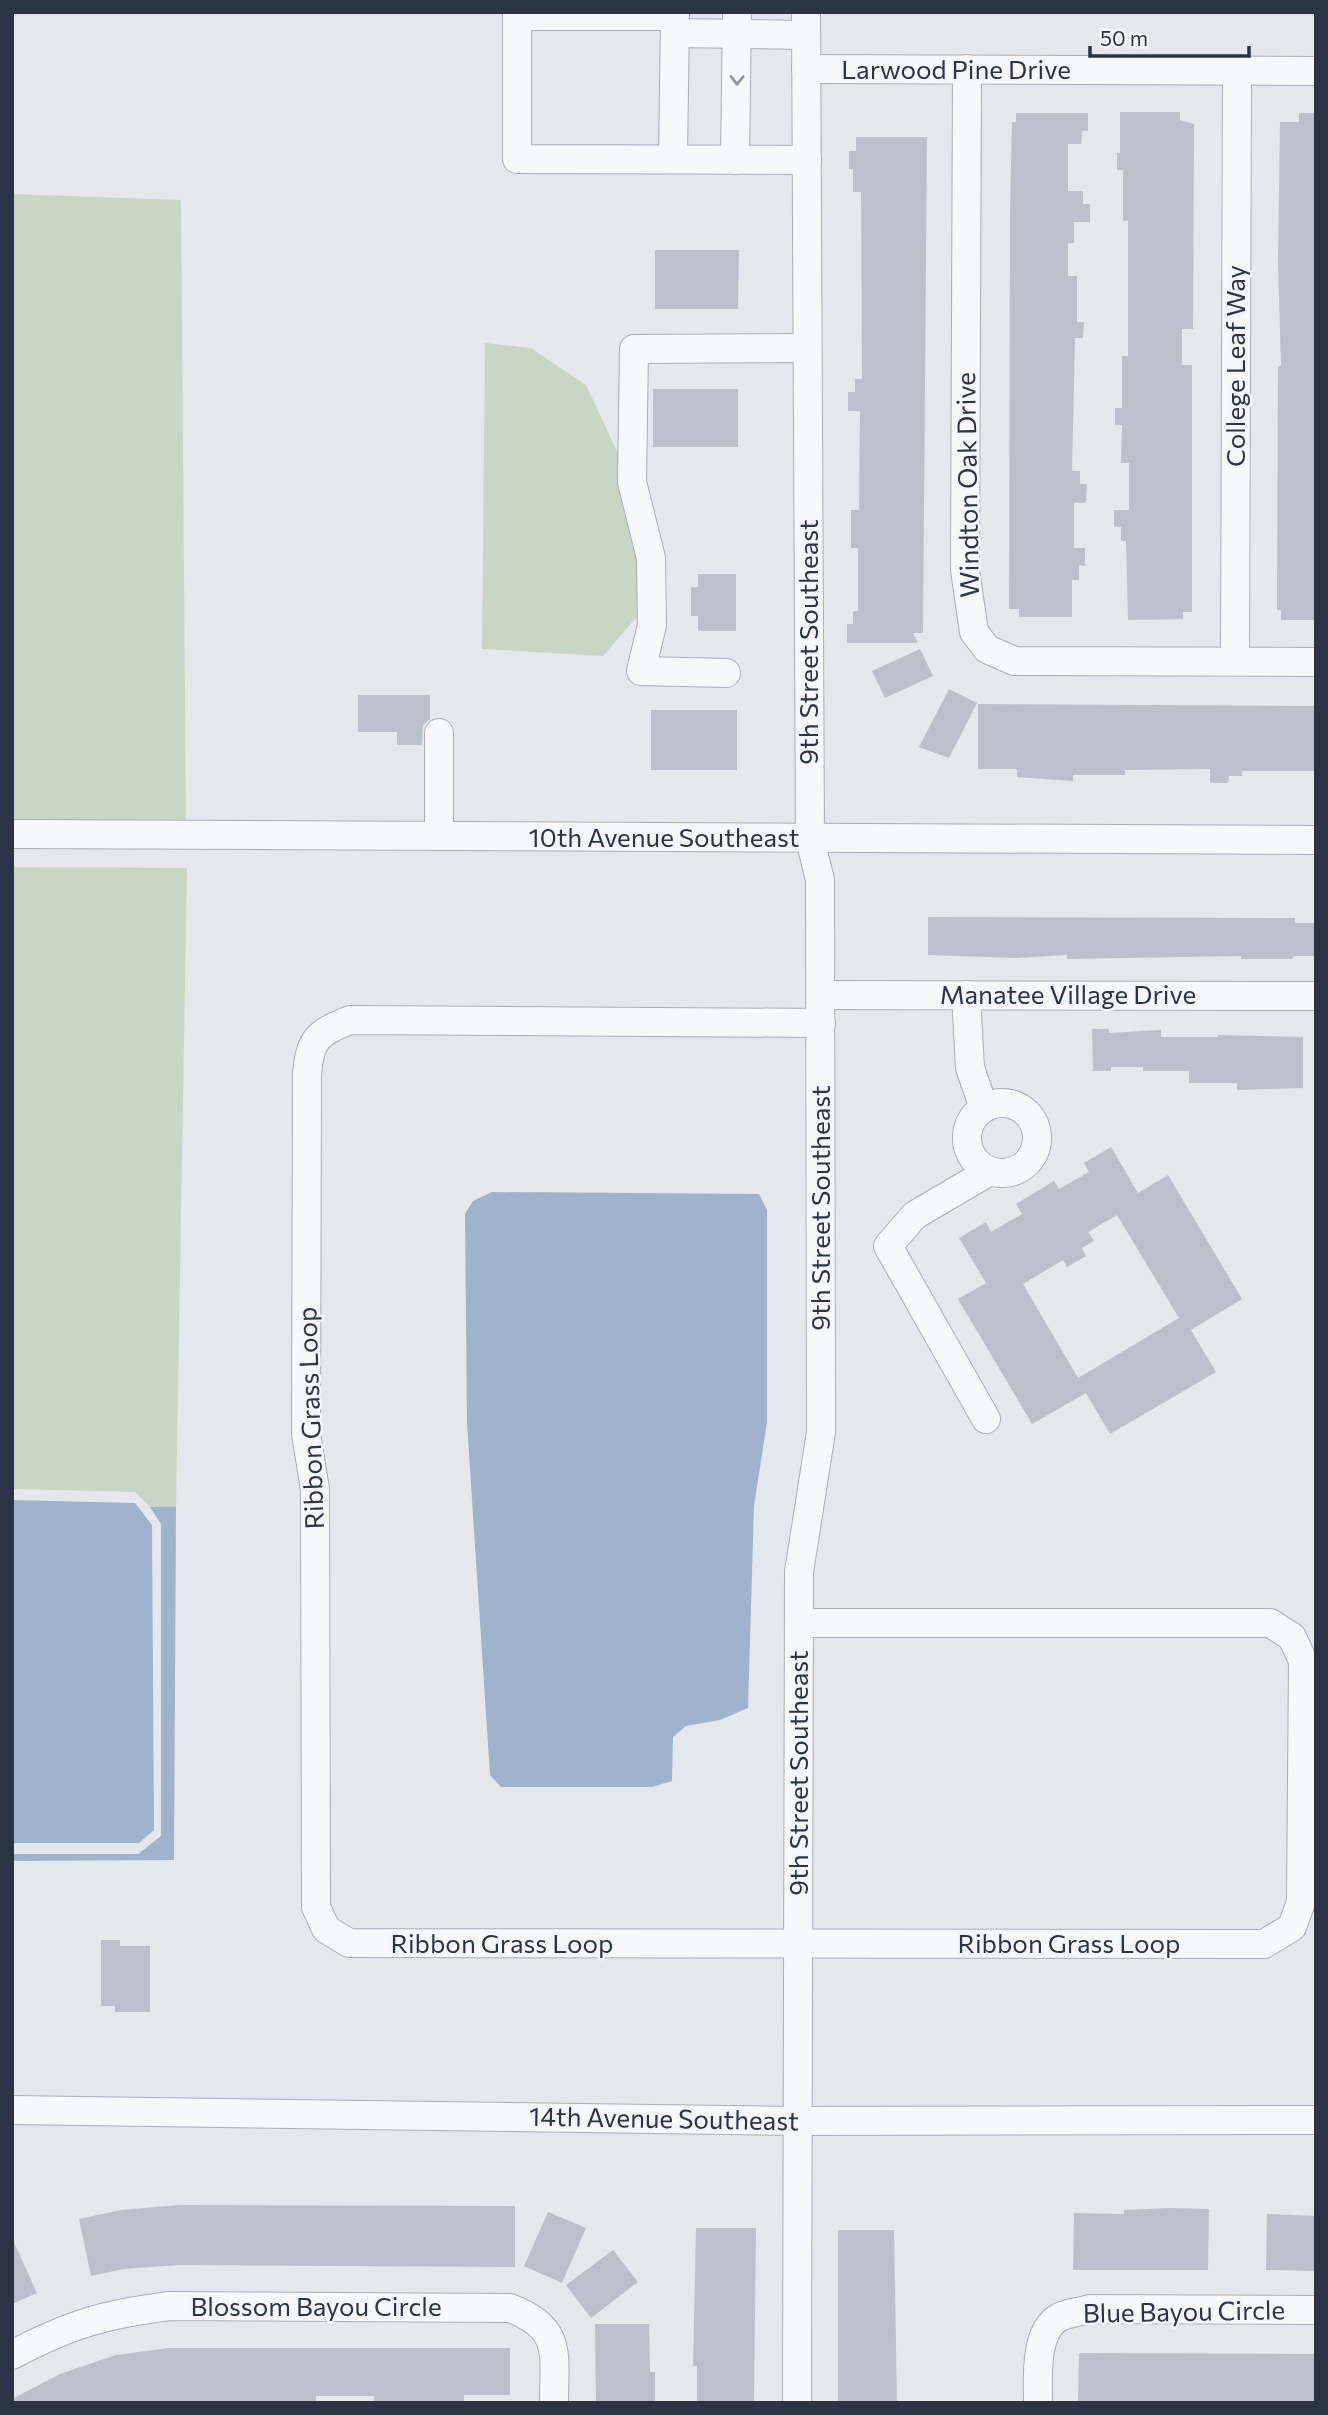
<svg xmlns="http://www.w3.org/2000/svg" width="1328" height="2415" font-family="Commissioner,sans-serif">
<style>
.green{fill:#c9d6c5}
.water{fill:#9fb4cc}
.building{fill:#bbc0ca;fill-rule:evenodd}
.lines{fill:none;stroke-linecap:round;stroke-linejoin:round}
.minor-casing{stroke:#a9aeb7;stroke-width:30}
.minor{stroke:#f7f8fa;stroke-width:28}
.oneway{stroke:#9196a0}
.labels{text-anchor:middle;stroke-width:5;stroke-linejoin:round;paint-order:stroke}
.street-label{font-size:26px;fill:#2b3445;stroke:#f4f6f9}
</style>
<rect width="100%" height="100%" fill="#e4e7ec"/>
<g class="green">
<path d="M12,194L181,200L186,823L12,821Z"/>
<path d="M485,343L531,348L586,385L622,462L640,559L641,612L603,656L482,649Z"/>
<path d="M12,867L187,868L176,1507H150L135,1492L12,1489Z"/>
</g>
<g class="water">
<path d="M492,1192L759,1194L767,1210V1422L754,1506L748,1708L720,1720L686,1726L673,1737L672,1781L652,1787H501L490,1775L467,1423L465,1214L473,1201Z"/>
<path d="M12,1500L135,1503L152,1525L154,1830L139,1843H12Z"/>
<path d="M150,1507H176L174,1860L12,1861V1854H138L161,1836V1524Z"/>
</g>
<g class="building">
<path d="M1120,112H1180V120L1194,124L1193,329H1182V365H1192V612H1183V619L1128,620L1126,541H1121V527H1114V510H1129V463H1121L1122,425H1115V408H1122V356H1128V221H1123V170H1117V153H1120Z"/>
<path d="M1016,113H1088V131H1082L1081,144H1068V191H1083V204H1090V222H1074V243H1068V276H1077V322H1084L1083,338H1075L1072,471H1080V484H1087L1086,503H1074V548H1085V566L1079,565V580H1072V617H1019V609H1009L1010,212L1012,122H1016Z"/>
<path d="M1299,113H1316V620H1281V610H1277V588L1278,366H1281L1278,262L1280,122H1299Z"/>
<path d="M856,137H927L923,633H913L918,643H847V624H853V611H858V548H851V510H859L860,411H848V392H855V379H862L861,192H853V169H849V151H856Z"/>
<path d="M655,250H739L738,309H655Z"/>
<rect x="653" y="389" width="85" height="58"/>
<path d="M698,574H736V631H698V616H691V587H698Z"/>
<path d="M920,649L933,676L885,698L872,671Z"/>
<path d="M949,689L977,703L949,758L919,747Z"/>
<path d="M358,695H430V719L423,725L422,745H397V732H358Z"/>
<path d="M978,704L1316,706V771H1242V776H1229L1228,783H1210V769L1125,770V775H1073V781L1017,777V769H978Z"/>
<rect x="651" y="710" width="86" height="60"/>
<path d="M928,917L1295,918V923H1316V956H1293L1292,959H1241V956L1067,959V955L1016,958L928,955Z"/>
<path d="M1092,1029H1109V1033L1161,1030V1037H1218V1035L1303,1037V1088L1237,1090V1083H1189V1071H1143V1067H1111V1071H1093Z"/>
<path d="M1111,1147L1138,1193L1168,1175L1242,1299L1191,1330L1216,1372L1110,1434L1086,1393L1032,1424L958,1299L986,1283L959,1238L986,1222L991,1232L1022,1214L1016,1204L1054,1181L1059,1189L1089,1172L1084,1163ZM1117,1215L1179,1318L1078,1378L1023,1284L1063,1260L1067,1267L1086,1256L1082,1248L1094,1241L1088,1232Z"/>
<path d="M101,1940H120V1946H150V2012H115V2006H101Z"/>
<path d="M180,2205L515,2206V2267L180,2265L123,2269L91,2276L79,2219L121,2210Z"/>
<path d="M1170,2208L1209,2209L1208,2270H1073L1074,2213L1124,2214V2210Z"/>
<path d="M548,2212L586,2228L562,2283L524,2266Z"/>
<path d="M1267,2214L1316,2216V2271L1266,2270Z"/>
<path d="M696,2228H756L754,2403H697V2366H693Z"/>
<path d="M838,2230H894L897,2403H838Z"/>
<path d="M12,2238L37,2293L12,2304Z"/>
<path d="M613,2250L638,2282L591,2318L566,2285Z"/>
<path d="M595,2324H649L650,2372H655V2403H596Z"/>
<path d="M169,2348H510V2395H464V2403H374V2396H316V2403H12V2399L60,2374L116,2355Z"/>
<path d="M1079,2353L1314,2354L1315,2403H1078Z"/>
</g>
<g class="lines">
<defs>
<g id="minor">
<path d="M675,12V16H517V159L807,160"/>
<path d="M675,33L806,35"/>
<path d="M806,69L1316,71"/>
<path d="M967,69L965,570L974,632L987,649L1014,661L1316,662"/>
<path d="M673,159L675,16"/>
<path d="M735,160L737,12"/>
<path d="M1235,660L1237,71"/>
<path d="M726,673L641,671L652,625L651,558L632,482L634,349L807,348"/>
<path d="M439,733V836"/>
<path d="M12,834L1316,840"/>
<path d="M821,995L1316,996"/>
<path d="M966,995L970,1068L984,1108"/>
<circle cx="1002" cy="1138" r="35"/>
<path d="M986,1419L888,1246L915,1215L990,1171"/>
<path d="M799,1623H1270L1292,1637L1303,1661L1301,1902L1292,1927L1264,1944L349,1943L326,1929L316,1907L315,1489L306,1434L307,1075C310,1039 317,1033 350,1020L821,1023"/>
<path d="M12,2110L799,2121L1316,2120"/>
<path d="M12,2355C70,2324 106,2314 170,2306L510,2308C563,2328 554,2354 554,2403"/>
<path d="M797,2403L799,1572L821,1432L820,880L810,839L806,12"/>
<path d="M1038,2403C1038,2379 1034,2333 1058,2318C1066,2313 1081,2312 1090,2309L1316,2310"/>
</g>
</defs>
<use href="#minor" class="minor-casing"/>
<use href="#minor" class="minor"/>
</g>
<defs><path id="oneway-chevron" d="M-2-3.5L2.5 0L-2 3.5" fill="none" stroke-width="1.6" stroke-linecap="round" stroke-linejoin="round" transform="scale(1.75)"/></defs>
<use class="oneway" href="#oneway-chevron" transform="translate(737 80) rotate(91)"/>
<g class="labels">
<g class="street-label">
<text x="956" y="79">Larwood Pine Drive</text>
<text transform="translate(1236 366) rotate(-90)" y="9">College Leaf Way</text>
<text transform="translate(968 485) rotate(-91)" y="9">Windton Oak Drive</text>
<text transform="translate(809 642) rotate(-90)" y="9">9th Street Southeast</text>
<text x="664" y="847">10th Avenue Southeast</text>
<text x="1068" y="1004">Manatee Village Drive</text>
<text transform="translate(821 1208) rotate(-90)" y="9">9th Street Southeast</text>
<text transform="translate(311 1418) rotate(-92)" y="9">Ribbon Grass Loop</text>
<text transform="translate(799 1773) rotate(-90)" y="9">9th Street Southeast</text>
<text x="502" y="1953">Ribbon Grass Loop</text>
<text x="1069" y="1953">Ribbon Grass Loop</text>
<text transform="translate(664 2119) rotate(1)" y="9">14th Avenue Southeast</text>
<text x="316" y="2316">Blossom Bayou Circle</text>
<text transform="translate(1184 2312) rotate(-1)" y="9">Blue Bayou Circle</text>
</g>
</g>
<rect width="1328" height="2415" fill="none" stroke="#2b3445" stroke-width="28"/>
<path d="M1090 46v10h159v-10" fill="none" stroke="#2b3445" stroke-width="3.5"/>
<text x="1100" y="46" font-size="21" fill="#2b3445" stroke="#f4f6f9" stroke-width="5" paint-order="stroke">50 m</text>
</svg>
